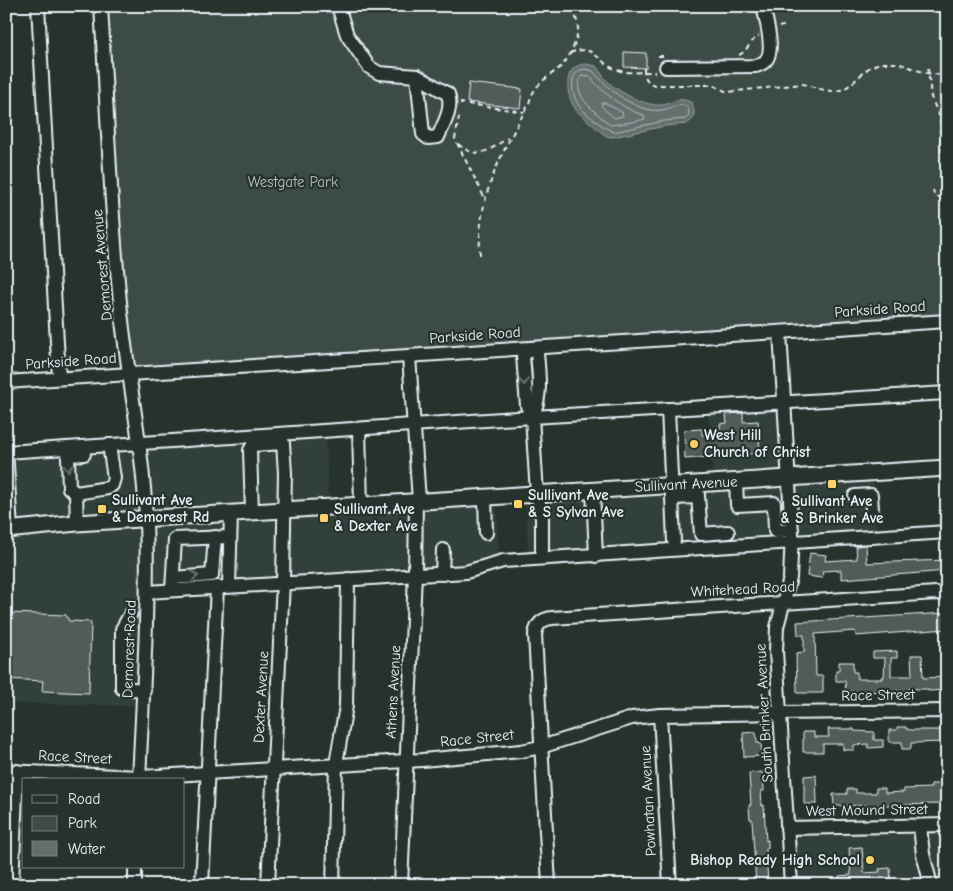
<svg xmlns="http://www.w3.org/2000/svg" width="953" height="891" font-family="'Comic Neue',sans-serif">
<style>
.built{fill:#333f3a}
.green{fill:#3e4b47;stroke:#939ea0}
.water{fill:#636f6d;stroke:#98a3a5}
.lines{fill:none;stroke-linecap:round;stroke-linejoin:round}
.shore{stroke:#b3bdc0;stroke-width:1}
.building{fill:#505c59;stroke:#e8f1f8}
.minor-casing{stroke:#e8f1f8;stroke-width:16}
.major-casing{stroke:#e8f1f8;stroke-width:19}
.path{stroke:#e8f1f8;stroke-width:2;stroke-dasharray:5 4;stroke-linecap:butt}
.minor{stroke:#26332d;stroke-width:12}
.major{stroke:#26332d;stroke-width:15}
.oneway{stroke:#6a7674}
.poi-dot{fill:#ffd166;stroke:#26332d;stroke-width:2}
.labels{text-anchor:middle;stroke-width:4.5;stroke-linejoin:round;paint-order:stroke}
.park-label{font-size:15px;fill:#b5bfc3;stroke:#26332d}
.street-label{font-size:15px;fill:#e8f1f8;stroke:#26332d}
.poi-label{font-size:15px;font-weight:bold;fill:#e8f1f8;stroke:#26332d;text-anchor:start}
</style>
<rect width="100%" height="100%" fill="#26332d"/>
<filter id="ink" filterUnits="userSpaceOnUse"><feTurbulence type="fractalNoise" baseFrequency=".02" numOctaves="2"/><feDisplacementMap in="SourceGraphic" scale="10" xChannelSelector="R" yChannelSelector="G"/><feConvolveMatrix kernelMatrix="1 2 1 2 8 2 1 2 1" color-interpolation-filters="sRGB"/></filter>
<g filter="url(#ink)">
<g class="built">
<path d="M787,400L791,476L873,471L877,540L529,561L525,493L713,481L708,405Z"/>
<path d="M6,410L8,451L326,432L328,503L496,495L499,567L149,594L143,706L6,703Z"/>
<path d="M947,830V885H795L792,836L799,831Z"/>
</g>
<path class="green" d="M240,6H947V317L141,368L135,366L132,362L121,244L108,13L111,9L116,8L204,10Z"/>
<path class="water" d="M585,64L596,66C600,71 603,77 608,82C619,92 646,107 662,105C675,103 676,95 692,103L694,110V118L687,124L665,126L613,137C610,137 608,137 605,135C603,134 578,112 576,110C566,96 561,66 585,64Z"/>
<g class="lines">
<g class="shore">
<path d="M585,69L593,71C608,89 637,114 662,110C672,109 678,101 688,107L689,116L685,119L664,121L614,132C608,131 586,114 581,108C572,99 566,70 585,69Z"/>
<path d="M582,76L590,77C602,92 624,110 644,115L645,119L633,122L610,125C599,114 568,95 582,76Z"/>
<path d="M602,103H605L622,112L623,116L614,118L602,107Z"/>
</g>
</g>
<g class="building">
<path d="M624,52L646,53V68L624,67Z"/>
<path d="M469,83L522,89L520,108L467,102Z"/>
<path d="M743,413V422L758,421L760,453L685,459L684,430L702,429V435L720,433V424L727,423L726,414Z"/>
<path d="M866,545L867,563L947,560V571L841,579V570L823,571L822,578L807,576L810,553L826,555L825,561L857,559L856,546Z"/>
<path d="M6,613L66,615L69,621L91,622L89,693L42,691L43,681L6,679Z"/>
<path d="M947,613V629L856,636L855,631L815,634L816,676H823V693H797L796,653L804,652V635H798L797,622Z"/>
<path d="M897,651V658H891V676H912L911,655H922L923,678L946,677V690L928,691V689H908V691L846,692L845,681H836V671H839V662H853V672H857V679H882L881,677H884L885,658H873V652Z"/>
<path d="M897,727H906V729L911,730H947V742L911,743V749H902V742H889V730H897Z"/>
<path d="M828,729H854V731L874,732V740H883V747L868,748V744L854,745V750H843V744H823V752H803V732H814V737H829Z"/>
<path d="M756,732L757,743H761L762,756L744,757L743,733Z"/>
<path d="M763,772L764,791H761L762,806L764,805L766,841L768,840V848H766L768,885H756L752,819H750L749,805H751L749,773Z"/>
<path d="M816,775L817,804H804V776Z"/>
<path d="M931,784H942L943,804L834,806L833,794H847V789H856V793H876V788H885V793L904,792V789L931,788Z"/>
<path d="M862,847L864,873L880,872L879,869L890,868L891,885H839V876L851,875L849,848Z"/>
</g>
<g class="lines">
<defs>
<g id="minor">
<path d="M38,6L59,378"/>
<path d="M101,6C107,105 110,204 120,302C127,375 143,446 146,519C149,606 143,693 139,780"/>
<path d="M338,6L347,35L369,67L379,73L417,76L448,94C453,109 444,123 438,137L428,138L423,134L417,76"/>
<path d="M666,67L756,66C759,65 764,63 766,60C775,50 766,20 763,6"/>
<path d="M780,332L792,534L790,578L777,627L776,651L791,885"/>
<path d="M409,356L419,501"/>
<path d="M6,382L947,321"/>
<path d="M668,409L674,541"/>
<path d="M532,417C542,397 539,375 537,353L531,348L523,356L527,406L532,417L537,493L542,518V550"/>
<path d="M359,429L361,505"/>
<path d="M6,448L11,530"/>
<path d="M6,452L532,417L947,393"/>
<path d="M84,454L70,455L68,457L69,488L76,493L108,488L112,485L114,478L109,445"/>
<path d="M736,481L737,505L774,503L775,531L792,530"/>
<path d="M697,484L701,534L728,532"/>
<path d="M593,490L596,556"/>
<path d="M76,493L77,523"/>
<path d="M855,496L871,495L872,510"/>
<path d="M485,497L486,533"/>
<path d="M672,498L698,497"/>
<path d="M252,512L250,450L253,445L283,443L285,473L283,582L268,885"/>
<path d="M442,574L443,550"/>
<path d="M173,578L212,575L215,537"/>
<path d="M229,586L231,513"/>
<path d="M172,590L175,539L230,537"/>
<path d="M147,592L466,572L503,561L947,532"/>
<path d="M130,615L122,629V688L144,690"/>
<path d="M660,715L670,885"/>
<path d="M6,771L140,777L422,760L521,751L541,747L632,718L660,715L779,713L947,711"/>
<path d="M920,826L923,854L931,885"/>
<path d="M787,828L947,825"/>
<path d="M12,885L17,771"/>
<path d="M135,885V867"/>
<path d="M202,885L217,587"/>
<path d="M333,885L336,764L346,706L348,579"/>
<path d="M401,885L415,575L416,501"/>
<path d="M549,885L535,634C537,624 542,619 552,618L936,593L947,594"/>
</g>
<path id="major" d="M6,530L77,523L947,468"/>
</defs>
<use href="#minor" class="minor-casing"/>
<use href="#major" class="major-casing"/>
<g class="path">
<path d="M779,27L786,25"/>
<path d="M570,53C596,43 596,62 615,69C626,74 642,72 655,72"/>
<path d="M739,55C748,51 750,40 759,36"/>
<path d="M658,56H665"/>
<path d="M644,68C644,77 646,81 654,85H713L727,92L803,84C813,86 823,91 833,91C855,91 860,66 882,63C902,61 906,67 923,72C931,75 939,74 947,75"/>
<path d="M928,68L931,97L940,118L941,151L943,156L947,159"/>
<path d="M461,105V103L524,112"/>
<path d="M459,117L455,139L485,199"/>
<path d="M458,144C479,161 488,150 508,138"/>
<path d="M933,190L935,197L947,196"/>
<path d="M480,255C477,196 500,157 527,107C530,103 530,97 533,93C538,83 549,76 558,69C568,62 577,42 578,29C578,21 574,14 573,6"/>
</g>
<use href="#minor" class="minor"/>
<use href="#major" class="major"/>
</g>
<defs><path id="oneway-chevron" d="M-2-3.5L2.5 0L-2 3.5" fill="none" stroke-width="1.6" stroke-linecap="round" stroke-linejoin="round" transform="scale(1.25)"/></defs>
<g class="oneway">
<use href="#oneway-chevron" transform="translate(524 382) rotate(85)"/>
<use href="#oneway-chevron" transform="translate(68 468) rotate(88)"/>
<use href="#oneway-chevron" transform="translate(195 576) rotate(-3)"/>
</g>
</g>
<g class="poi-dot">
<circle cx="694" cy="444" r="5"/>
<rect x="827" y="479" width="10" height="10" rx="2.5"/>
<rect x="513" y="499" width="10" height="10" rx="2.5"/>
<rect x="97" y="504" width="10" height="10" rx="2.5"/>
<rect x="319" y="513" width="10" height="10" rx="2.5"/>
<circle cx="870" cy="860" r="5"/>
</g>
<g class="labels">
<g class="park-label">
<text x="293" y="187">Westgate Park</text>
</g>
<g class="street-label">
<text transform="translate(102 265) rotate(-95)" y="5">Demorest Avenue</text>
<text transform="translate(880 309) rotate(-4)" y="5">Parkside Road</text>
<text transform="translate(475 335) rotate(-4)" y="5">Parkside Road</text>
<text transform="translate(71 361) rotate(-4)" y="5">Parkside Road</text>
<text transform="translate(686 484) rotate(-3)" y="5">Sullivant Avenue</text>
<text transform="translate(743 589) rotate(-3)" y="5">Whitehead Road</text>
<text transform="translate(129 649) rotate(-88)" y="5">Demorest Road</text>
<text transform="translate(393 692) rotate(-87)" y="5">Athens Avenue</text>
<text transform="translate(878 695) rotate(-1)" y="5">Race Street</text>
<text transform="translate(261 697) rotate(-87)" y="5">Dexter Avenue</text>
<text transform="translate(764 713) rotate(-93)" y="5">South Brinker Avenue</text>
<text transform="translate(477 738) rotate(-6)" y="5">Race Street</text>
<text transform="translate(75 757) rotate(3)" y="5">Race Street</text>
<text transform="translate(648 801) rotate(-93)" y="5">Powhatan Avenue</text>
<text transform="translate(867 810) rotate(-1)" y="5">West Mound Street</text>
</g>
<g class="poi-label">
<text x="704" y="440">West Hill<tspan x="704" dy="17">Church of Christ</tspan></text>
<text x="528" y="500">Sullivant Ave<tspan x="528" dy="17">&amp; S Sylvan Ave</tspan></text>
<text x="112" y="505">Sullivant Ave<tspan x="112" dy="17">&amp; Demorest Rd</tspan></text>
<text x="832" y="506" text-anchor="middle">Sullivant Ave<tspan x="832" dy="17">&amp; S Brinker Ave</tspan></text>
<text x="334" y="514">Sullivant Ave<tspan x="334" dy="17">&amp; Dexter Ave</tspan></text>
<text x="860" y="865" text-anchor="end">Bishop Ready High School</text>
</g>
</g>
<rect width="953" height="891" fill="none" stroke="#26332d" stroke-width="25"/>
<rect x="12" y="12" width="928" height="866" fill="none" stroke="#e8f1f8" stroke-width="2" filter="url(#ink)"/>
<rect x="22" y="778" width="162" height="90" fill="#26332d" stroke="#747f7e"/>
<rect x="32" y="795" width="25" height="8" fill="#26332d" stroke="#747f7e"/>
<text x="68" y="804" font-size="15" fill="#e8f1f8">Road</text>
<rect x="32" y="816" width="25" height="15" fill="#3e4b47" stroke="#747f7e"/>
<text x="68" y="828" font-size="15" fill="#e8f1f8">Park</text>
<rect x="32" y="841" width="25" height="15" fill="#636f6d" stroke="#747f7e"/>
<text x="68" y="854" font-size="15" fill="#e8f1f8">Water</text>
</svg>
